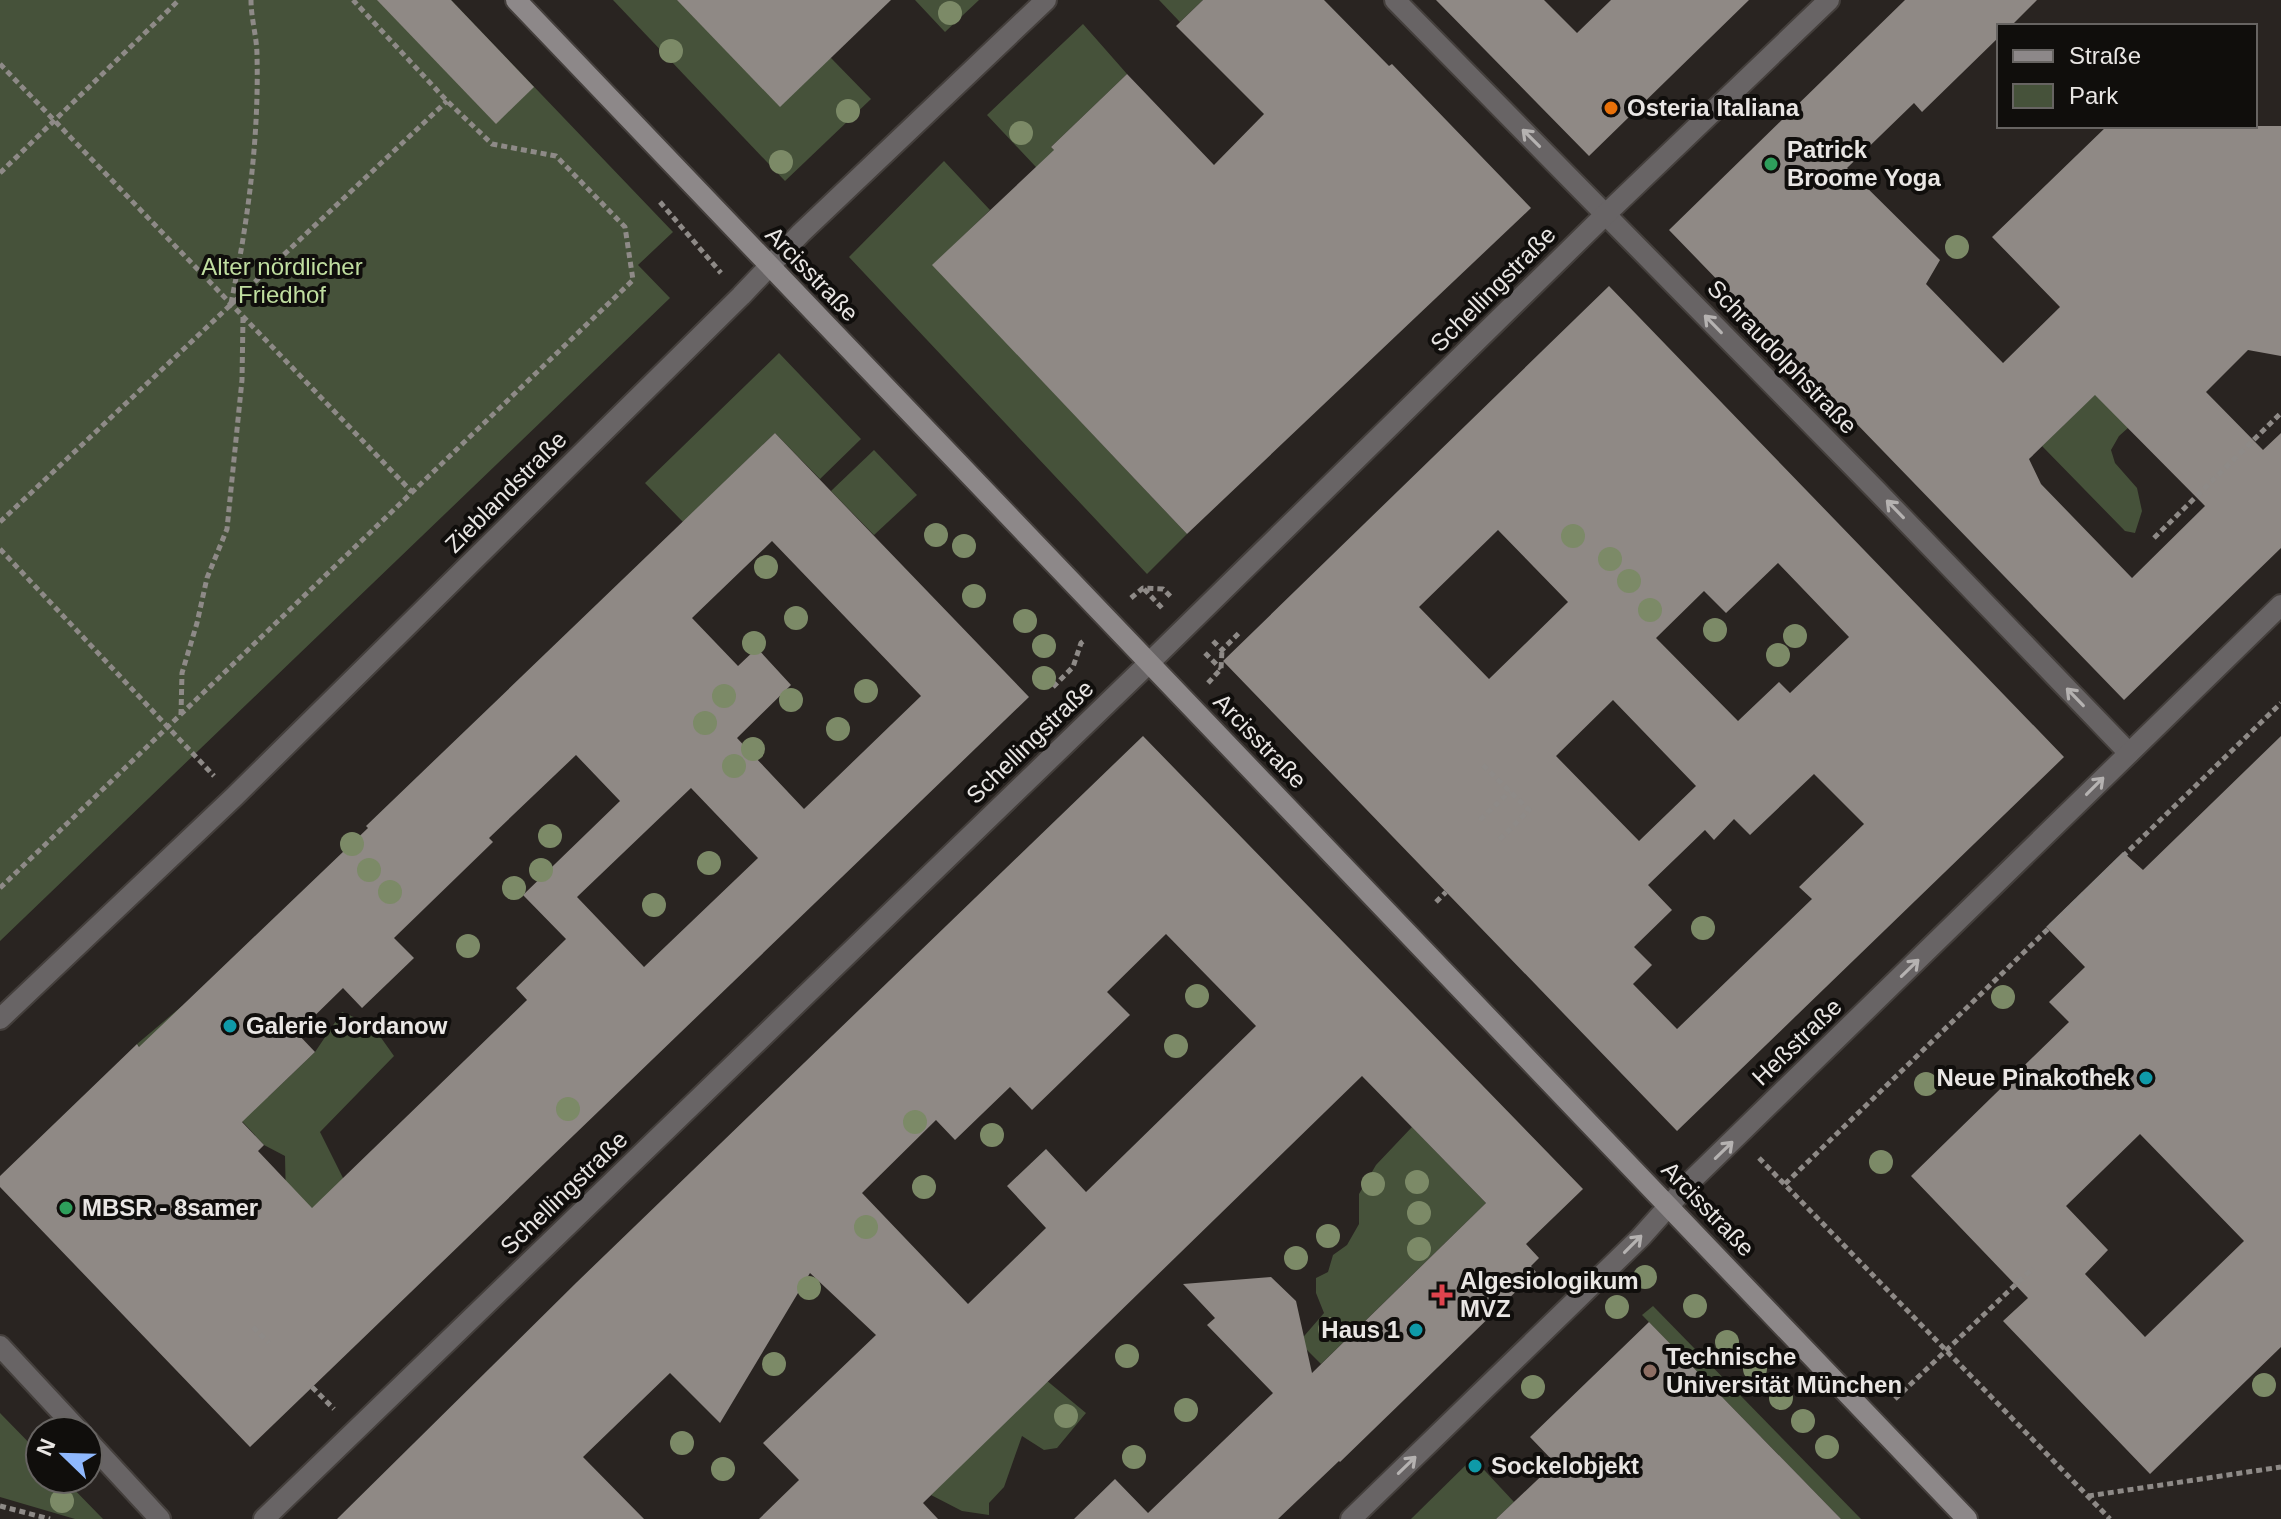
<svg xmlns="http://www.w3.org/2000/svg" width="2281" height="1519" font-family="Helvetica,sans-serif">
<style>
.green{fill:#46523a}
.building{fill:#8f8985;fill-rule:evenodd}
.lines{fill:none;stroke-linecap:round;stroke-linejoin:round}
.minor-casing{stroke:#443f3c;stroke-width:24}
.secondary-casing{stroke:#443f3c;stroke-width:24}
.path{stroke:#8e8a87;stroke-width:5;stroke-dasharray:6 4;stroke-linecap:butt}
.minor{stroke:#686465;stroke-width:20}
.secondary{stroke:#8d8889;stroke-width:20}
.tree{fill:#7c8a67}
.oneway{stroke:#b5b2b1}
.food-dot{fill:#e8710a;stroke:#100e0c;stroke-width:3}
.leisure-dot{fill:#2e9e5b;stroke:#100e0c;stroke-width:3}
.culture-dot{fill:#0f9aa8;stroke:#100e0c;stroke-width:3}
.health-dot{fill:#e0444e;stroke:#100e0c;stroke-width:3}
.education-dot{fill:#8d6e63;stroke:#100e0c;stroke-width:3}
.labels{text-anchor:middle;stroke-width:8;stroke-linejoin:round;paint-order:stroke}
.poi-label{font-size:24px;font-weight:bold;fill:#e9e6e4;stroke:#100e0c;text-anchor:start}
.park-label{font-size:24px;fill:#c0dea0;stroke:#100e0c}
.street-label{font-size:24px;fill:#e9e6e4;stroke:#100e0c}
</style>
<rect width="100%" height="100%" fill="#292421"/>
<g class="green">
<path d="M0,0H451L673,232L638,265L670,298L0,941Z"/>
<path d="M613,0H677L831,58L871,99L785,181Z"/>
<path d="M915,0H979L945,32Z"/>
<path d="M1159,0H1203L1180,22Z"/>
<path d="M1083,24L1127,74L1051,147L1145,246L1112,248L987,115Z"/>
<path d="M944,161L990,210L933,265L1187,534L1147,574L849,257Z"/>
<path d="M779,353L861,439L820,479L775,433L683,522L645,483Z"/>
<path d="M2114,376L2148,410L2119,436L2111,450L2115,463L2137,488L2142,511L2135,533L2125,531L2042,446Z"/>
<path d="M874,450L917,495L874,535L831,491Z"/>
<path d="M182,1006L268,1097L315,1052L342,1012L372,1025L394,1056L320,1132L343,1178L432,1271L286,1203L285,1156L264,1145L240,1119L198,1108L137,1044Z"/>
<path d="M1412,1127L1486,1203L1321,1364L1299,1342L1324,1313L1316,1293V1278L1328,1272L1333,1255L1347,1245L1359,1224V1194L1376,1165Z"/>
<path d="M1653,1306L1861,1519H1841L1642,1315Z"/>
<path d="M1046,1380L1086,1413L1057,1448L1044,1450L1022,1436L1004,1487L989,1503V1515L962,1511L931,1495Z"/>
<path d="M0,1413L40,1454V1479H64L103,1519H75L0,1497Z"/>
<path d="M1473,1458L1514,1502L1496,1519H1411Z"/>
</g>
<g class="building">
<path d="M377,0H451L534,87L496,124Z"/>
<path d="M677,0H891L780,107Z"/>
<path d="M1203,0H1324L1389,66L1392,64L1531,208L1187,534L932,265L1054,150L1051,147L1127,74L1214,165L1264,114L1176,26Z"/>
<path d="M1436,0H1544L1577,33L1611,0H1749L1589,156Z"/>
<path d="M1905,0H2037L2011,26H1999V37L1922,112L1914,103L1847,168L1940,260L1926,284L2003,363L2060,307L1992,237L2107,126H2281V356L2248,350L2206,392L2263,450L2281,433V548L2124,700L1669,230ZM2095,395L2205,506L2132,578L2041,484L2029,459Z"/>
<path d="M1609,286L2064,757L1677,1131L1223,661ZM1498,530L1568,602L1489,679L1419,607ZM1778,563L1849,637L1790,693L1779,682L1738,721L1656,638L1704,591L1726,613ZM1613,700L1696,786L1639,841L1556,756ZM1814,774L1864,824L1799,887L1812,899L1677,1029L1633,984L1652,965L1634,947L1672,910L1648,885L1705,830L1714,840L1734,819L1750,835Z"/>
<path d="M775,433L1029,697L250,1447L0,1187V1176L137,1044L139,1047L368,828L366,826ZM772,541L921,696L804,809L737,738L791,685L757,648L738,666L692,618ZM576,755L620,801L523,895L566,939L516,988L527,1000L312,1208L258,1151L264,1145L242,1122L315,1052L297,1033L343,988L362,1008L414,958L394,938L493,842L489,838ZM691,788L758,858L644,967L577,897Z"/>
<path d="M1143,736L1583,1189L1526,1244L1539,1258L1531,1266L1536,1272L1340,1462L1339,1461L1278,1519H1074L1115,1479L1148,1513L1273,1393L1207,1325L1215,1318L1183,1284L1271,1277L1296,1301L1312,1373L1486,1203L1362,1076L923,1503L938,1519H759L799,1480L763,1443L876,1335L810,1273L720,1423L670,1373L583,1457L644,1519H337L577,1282ZM1166,934L1256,1026L1086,1192L1046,1149L1007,1186L1046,1228L968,1304L862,1193L936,1120L955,1140L1010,1087L1032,1110L1130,1015L1107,992Z"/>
<path d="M2281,736V1347L2150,1474L2003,1321L2028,1298L1911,1176L2069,1022L2049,1002L2085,967L2046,927L2123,852L2143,870ZM2140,1134L2244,1241L2145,1337L2085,1274L2108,1250L2066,1206Z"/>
<path d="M1649,1322L1841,1519H1496L1555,1463L1530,1437Z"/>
</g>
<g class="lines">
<defs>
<g id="minor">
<path d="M1395,0L1876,490L2129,753"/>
<path d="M0,1019L234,797L741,296L801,233L1046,0"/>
<path d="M0,1346L79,1431"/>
<path d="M88,1441L160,1519"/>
<path d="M264,1519L1149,663L1606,214L1829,0"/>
<path d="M1351,1519L1641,1237L1692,1180L2281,605"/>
</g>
<path id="secondary" d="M516,0L1967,1519"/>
</defs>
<use href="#minor" class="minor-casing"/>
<use href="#secondary" class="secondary-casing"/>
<g class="path">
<path d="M0,64L412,492"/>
<path d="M0,173L179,0"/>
<path d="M660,202L721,273"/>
<path d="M231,303C248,222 259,138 257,56C257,37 251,19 251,0"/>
<path d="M0,522L447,101"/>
<path d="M2154,538L2281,413"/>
<path d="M0,549L214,776"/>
<path d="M1144,589L1162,608"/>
<path d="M1131,598L1143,588L1163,589L1173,599"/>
<path d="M1213,641L1222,650L1240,632"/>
<path d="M1205,653L1221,669"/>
<path d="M1208,683L1221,669L1222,650"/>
<path d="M1053,687L1073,667L1081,643L1085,640"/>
<path d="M181,715L182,673L197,623L207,578L227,529L242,380L243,317"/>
<path d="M1483,765L1529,810L1499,840"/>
<path d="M1480,820L1510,791"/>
<path d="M0,888L633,280L625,227L556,156L492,144L447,101L353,0"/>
<path d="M1436,902L1446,892"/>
<path d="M1759,1158L2110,1519"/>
<path d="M1785,1184L2281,703"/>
<path d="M253,1327L269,1343"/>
<path d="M312,1387L334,1409"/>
<path d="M1895,1399L2033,1268"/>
<path d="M2088,1496L2281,1467"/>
<path d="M0,1506L50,1519"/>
</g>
<use href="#minor" class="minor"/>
<use href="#secondary" class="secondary"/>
</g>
<g class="tree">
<circle cx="950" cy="13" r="12"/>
<circle cx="671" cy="51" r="12"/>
<circle cx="848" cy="111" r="12"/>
<circle cx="1021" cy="133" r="12"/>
<circle cx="781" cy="162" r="12"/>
<circle cx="1957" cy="247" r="12"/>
<circle cx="936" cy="535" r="12"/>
<circle cx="1573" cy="536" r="12"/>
<circle cx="964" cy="546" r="12"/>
<circle cx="1610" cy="559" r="12"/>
<circle cx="766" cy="567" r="12"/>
<circle cx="1629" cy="581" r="12"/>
<circle cx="974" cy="596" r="12"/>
<circle cx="1650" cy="610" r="12"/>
<circle cx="796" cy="618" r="12"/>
<circle cx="1025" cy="621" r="12"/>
<circle cx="1715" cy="630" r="12"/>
<circle cx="1795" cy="636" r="12"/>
<circle cx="754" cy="643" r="12"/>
<circle cx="1044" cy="646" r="12"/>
<circle cx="1778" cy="655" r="12"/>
<circle cx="1044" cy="678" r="12"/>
<circle cx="866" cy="691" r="12"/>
<circle cx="724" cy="696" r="12"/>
<circle cx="791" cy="700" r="12"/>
<circle cx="705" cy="723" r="12"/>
<circle cx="838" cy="729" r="12"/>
<circle cx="753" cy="749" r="12"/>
<circle cx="734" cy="766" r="12"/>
<circle cx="550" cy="836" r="12"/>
<circle cx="352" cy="844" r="12"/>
<circle cx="709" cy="863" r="12"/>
<circle cx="369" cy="870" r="12"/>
<circle cx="541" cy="870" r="12"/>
<circle cx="514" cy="888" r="12"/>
<circle cx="390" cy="892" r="12"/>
<circle cx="654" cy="905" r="12"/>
<circle cx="1703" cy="928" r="12"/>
<circle cx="468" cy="946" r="12"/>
<circle cx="1197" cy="996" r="12"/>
<circle cx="2003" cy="997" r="12"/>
<circle cx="1176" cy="1046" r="12"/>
<circle cx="1926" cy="1084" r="12"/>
<circle cx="568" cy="1109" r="12"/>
<circle cx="915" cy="1122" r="12"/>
<circle cx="992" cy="1135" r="12"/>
<circle cx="1881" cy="1162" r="12"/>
<circle cx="1417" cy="1182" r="12"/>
<circle cx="1373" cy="1184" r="12"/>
<circle cx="924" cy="1187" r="12"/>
<circle cx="1419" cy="1213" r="12"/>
<circle cx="866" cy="1227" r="12"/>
<circle cx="1328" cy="1236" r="12"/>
<circle cx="1419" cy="1249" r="12"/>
<circle cx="1296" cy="1258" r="12"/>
<circle cx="1645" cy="1277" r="12"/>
<circle cx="809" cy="1288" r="12"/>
<circle cx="1695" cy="1306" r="12"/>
<circle cx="1617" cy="1307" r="12"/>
<circle cx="1330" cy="1329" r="12"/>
<circle cx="1727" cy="1342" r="12"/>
<circle cx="1127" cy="1356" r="12"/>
<circle cx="774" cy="1364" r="12"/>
<circle cx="1755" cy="1369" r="12"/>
<circle cx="2264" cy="1385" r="12"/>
<circle cx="1533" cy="1387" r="12"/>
<circle cx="1781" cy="1398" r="12"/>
<circle cx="1186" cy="1410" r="12"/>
<circle cx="1066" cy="1416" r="12"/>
<circle cx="1803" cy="1421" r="12"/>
<circle cx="682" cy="1443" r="12"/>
<circle cx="1827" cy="1447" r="12"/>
<circle cx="1134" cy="1457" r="12"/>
<circle cx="723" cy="1469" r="12"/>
<circle cx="62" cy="1501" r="12"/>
</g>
<defs><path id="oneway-shaft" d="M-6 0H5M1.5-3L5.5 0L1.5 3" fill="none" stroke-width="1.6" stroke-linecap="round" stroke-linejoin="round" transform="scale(2)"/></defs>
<g class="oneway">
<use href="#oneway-shaft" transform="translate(1531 138) rotate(-135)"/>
<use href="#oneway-shaft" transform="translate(1713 324) rotate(-134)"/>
<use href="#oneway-shaft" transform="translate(1895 509) rotate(-134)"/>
<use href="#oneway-shaft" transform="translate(2075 697) rotate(-134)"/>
<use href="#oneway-shaft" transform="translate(2095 786) rotate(-45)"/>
<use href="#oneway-shaft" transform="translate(1910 968) rotate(-44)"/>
<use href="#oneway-shaft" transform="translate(1724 1150) rotate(-44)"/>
<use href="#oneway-shaft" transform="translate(1633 1244) rotate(-45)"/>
<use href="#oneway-shaft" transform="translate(1407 1465) rotate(-44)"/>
</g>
<circle class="food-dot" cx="1611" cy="108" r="8"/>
<g class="leisure-dot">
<circle cx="1771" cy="164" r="8"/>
<circle cx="66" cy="1208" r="8"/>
</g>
<g class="culture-dot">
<circle cx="230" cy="1026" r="8"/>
<circle cx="2146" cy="1078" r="8"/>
<circle cx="1416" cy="1330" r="8"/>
<circle cx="1475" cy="1466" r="8"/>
</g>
<path class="health-dot" d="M1438 1283h8v8h8v8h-8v8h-8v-8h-8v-8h8z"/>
<circle class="education-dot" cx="1650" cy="1371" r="8"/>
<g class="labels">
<g class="poi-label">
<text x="1627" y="116">Osteria Italiana</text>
<text x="1787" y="158">Patrick<tspan x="1787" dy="28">Broome Yoga</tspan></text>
<text x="246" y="1034">Galerie Jordanow</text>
<text x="2130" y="1086" text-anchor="end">Neue Pinakothek</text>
<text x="82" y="1216">MBSR - 8samer</text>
<text x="1460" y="1289">Algesiologikum<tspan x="1460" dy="28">MVZ</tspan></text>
<text x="1400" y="1338" text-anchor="end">Haus 1</text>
<text x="1666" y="1365">Technische<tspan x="1666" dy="28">Universität München</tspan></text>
<text x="1491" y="1474">Sockelobjekt</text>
</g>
<g class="park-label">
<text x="282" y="275">Alter nördlicher<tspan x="282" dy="28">Friedhof</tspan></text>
</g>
<g class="street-label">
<text transform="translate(812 274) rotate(46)" y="8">Arcisstraße</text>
<text transform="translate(1493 289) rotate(-45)" y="8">Schellingstraße</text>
<text transform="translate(1782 357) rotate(46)" y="8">Schraudolphstraße</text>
<text transform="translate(506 492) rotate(-45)" y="8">Zieblandstraße</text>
<text transform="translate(1260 741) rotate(46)" y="8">Arcisstraße</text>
<text transform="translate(1030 742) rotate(-44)" y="8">Schellingstraße</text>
<text transform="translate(1797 1042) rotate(-44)" y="8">Heßstraße</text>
<text transform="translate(564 1193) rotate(-44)" y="8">Schellingstraße</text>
<text transform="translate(1708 1209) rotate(46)" y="8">Arcisstraße</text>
</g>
</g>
<rect x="1997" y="24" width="260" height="104" fill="#100e0c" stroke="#676462" stroke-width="2"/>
<rect x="2013" y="50" width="40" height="12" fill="#8d8889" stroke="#676462" stroke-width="2"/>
<text x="2069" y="64" font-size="24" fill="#e9e6e4">Straße</text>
<rect x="2013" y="84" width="40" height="24" fill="#46523a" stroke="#676462" stroke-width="2"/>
<text x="2069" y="104" font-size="24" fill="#e9e6e4">Park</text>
<g transform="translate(64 1455) rotate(293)"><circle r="38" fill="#100e0c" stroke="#676462" stroke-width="2"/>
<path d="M0-6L14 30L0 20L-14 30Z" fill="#8fb8fd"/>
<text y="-12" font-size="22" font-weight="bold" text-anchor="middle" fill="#e9e6e4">N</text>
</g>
</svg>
